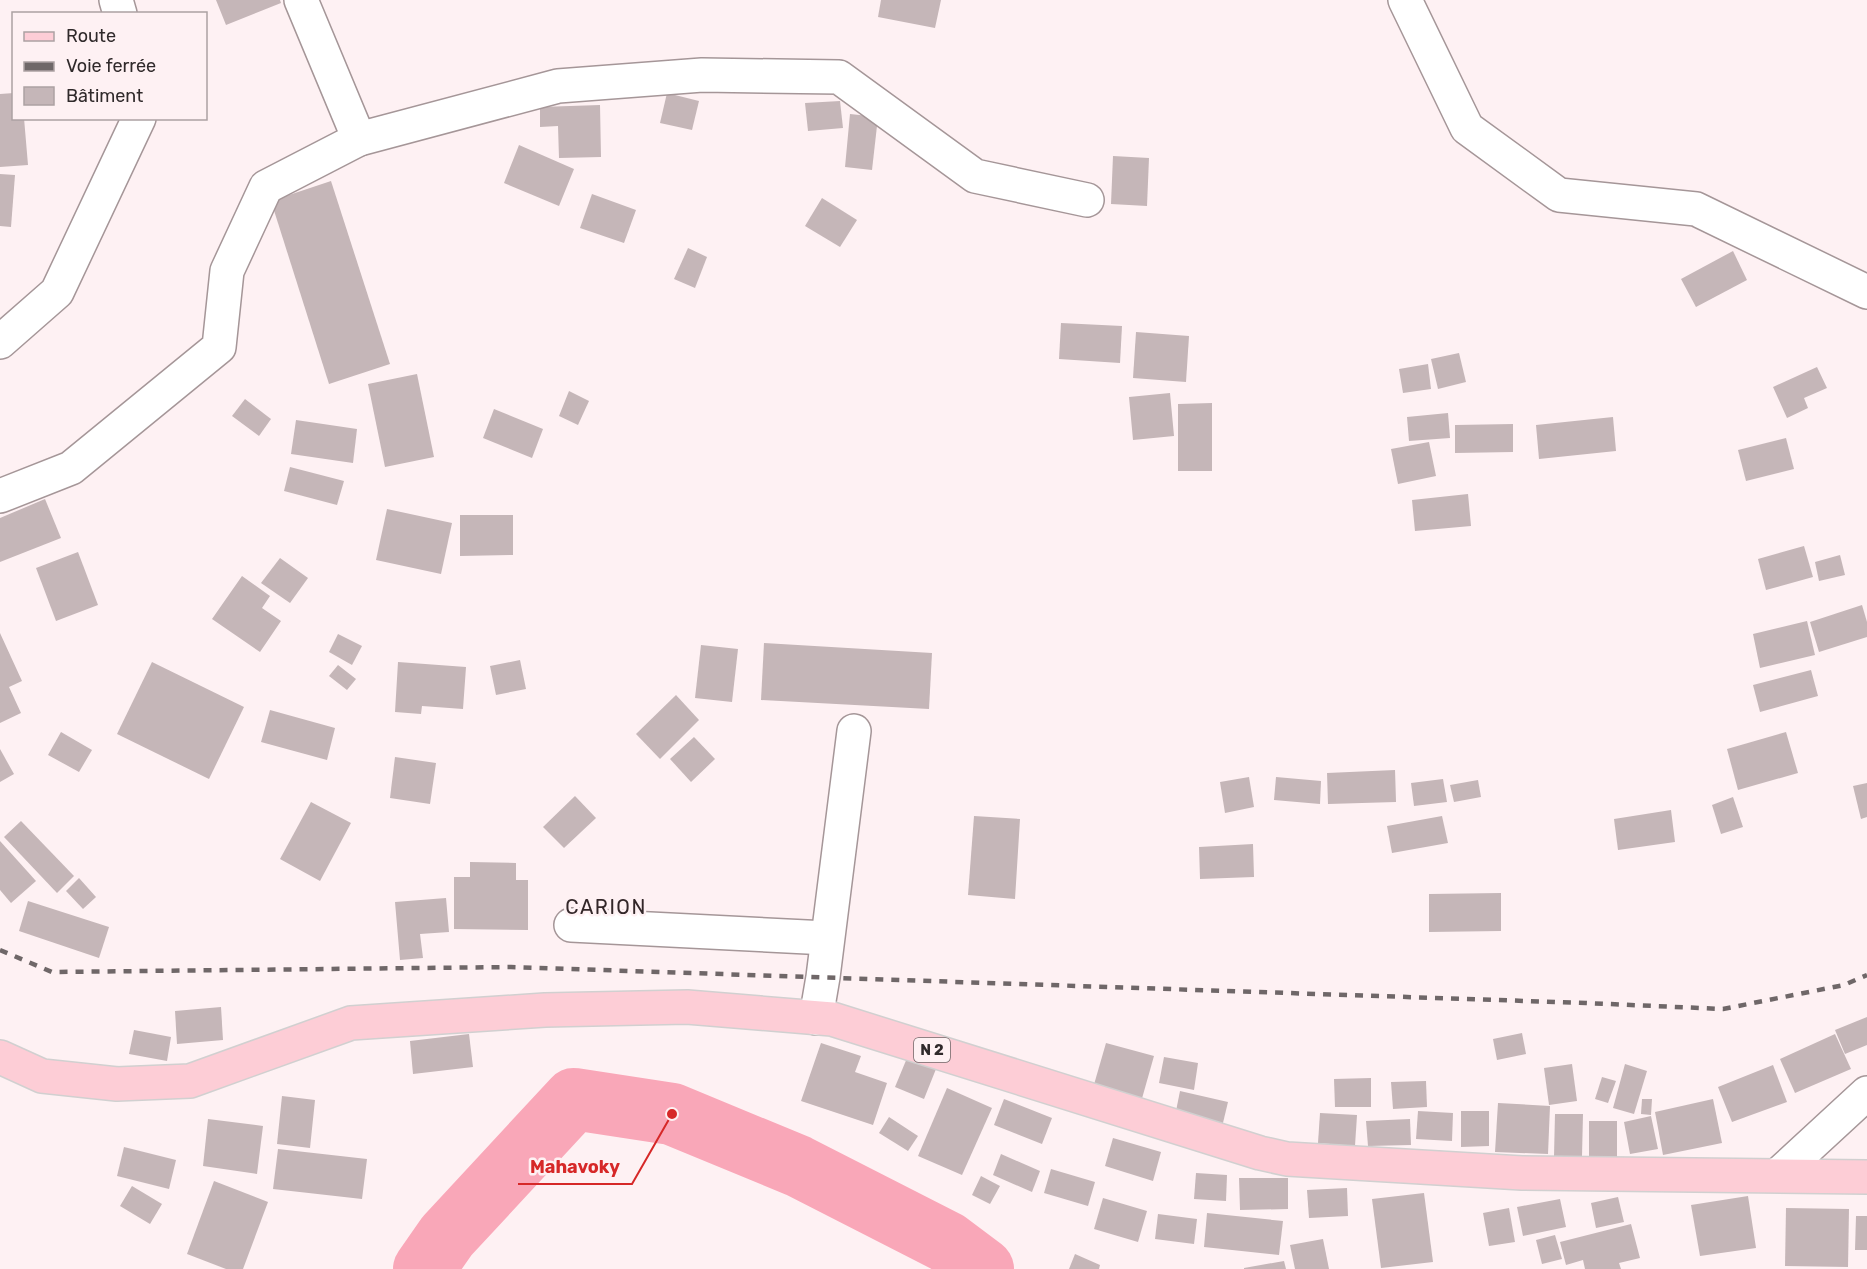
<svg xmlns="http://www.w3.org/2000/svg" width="1867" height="1269" font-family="Rubik,sans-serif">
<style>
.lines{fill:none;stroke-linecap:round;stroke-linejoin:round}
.river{stroke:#f9a7b8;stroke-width:62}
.building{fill:#c5b6b8}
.minor-casing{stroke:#a59698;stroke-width:36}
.major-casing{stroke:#d1d0d0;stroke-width:36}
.minor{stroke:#fff;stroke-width:33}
.major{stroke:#fdcdd6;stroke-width:33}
.rail{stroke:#6f6768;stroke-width:4.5;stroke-dasharray:8 8;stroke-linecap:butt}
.labels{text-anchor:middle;stroke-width:5;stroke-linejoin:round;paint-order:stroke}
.shield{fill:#fef1f3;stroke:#6e6667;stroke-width:1.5}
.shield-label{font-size:15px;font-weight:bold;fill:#302a2b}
.quarter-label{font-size:20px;letter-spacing:1.5px;fill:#332729;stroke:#fef1f3}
.leader{fill:none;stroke:#d62828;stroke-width:2}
.callout-dot{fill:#d62828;stroke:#fef1f3;stroke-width:2}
.callout-label{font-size:18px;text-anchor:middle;font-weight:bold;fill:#d62828;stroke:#fef1f3;stroke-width:5;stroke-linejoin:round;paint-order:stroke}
</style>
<rect width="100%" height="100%" fill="#fef1f3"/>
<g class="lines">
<path class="river" d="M424,1269L447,1236L574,1099L672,1114L798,1166L947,1242L983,1269"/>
</g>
<g class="building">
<path d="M216,0H280L281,3L226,25Z"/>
<path d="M881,0H941L935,28L878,17Z"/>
<path d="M14,93V118H24L28,165L0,167V94Z"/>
<path d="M667,93L699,101L692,130L660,123Z"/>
<path d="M840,101L843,128L808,131L805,103Z"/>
<path d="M600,105L601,157L559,158L558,126L540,127V107Z"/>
<path d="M850,114L878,117L872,170L845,167Z"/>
<path d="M519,145L574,169L559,206L504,183Z"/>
<path d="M1113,156L1149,158L1147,206L1111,204Z"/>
<path d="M0,174L15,175L11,227L0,226Z"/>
<path d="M331,181L390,364L329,384L271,201Z"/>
<path d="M592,194L636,210L624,243L580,228Z"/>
<path d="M822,198L857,220L840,247L805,226Z"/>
<path d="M688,248L707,257L695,288L674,279Z"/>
<path d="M1733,251L1747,280L1696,307L1681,279Z"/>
<path d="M1061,323L1122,326L1120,363L1059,359Z"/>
<path d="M1136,332L1189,336L1186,382L1133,378Z"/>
<path d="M1459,353L1466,382L1438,389L1431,359Z"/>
<path d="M1428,364L1431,389L1403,393L1399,369Z"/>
<path d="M1817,367L1827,388L1804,398L1808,408L1787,418L1773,387Z"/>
<path d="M417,374L434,457L385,467L368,384Z"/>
<path d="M569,391L589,401L578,425L559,416Z"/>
<path d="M1170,393L1174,436L1133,440L1129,397Z"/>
<path d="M245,399L271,419L259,436L232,416Z"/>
<path d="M1212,403V471H1178V404Z"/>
<path d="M494,409L543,429L532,458L483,438Z"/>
<path d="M1448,413L1450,438L1409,441L1407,417Z"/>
<path d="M1613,417L1616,451L1539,459L1536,425Z"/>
<path d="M296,420L357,429L353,463L291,454Z"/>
<path d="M1513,424V452L1455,453V425Z"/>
<path d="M1786,438L1794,469L1746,481L1738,450Z"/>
<path d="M1429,442L1436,476L1398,484L1391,449Z"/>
<path d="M290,467L344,481L337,505L284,491Z"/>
<path d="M1468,494L1471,526L1415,531L1412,500Z"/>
<path d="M45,499L61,538L0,562V518Z"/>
<path d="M387,509L452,523L441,574L376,560Z"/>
<path d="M460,515H513V555L460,556Z"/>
<path d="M1804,546L1813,577L1766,590L1758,559Z"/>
<path d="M78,552L98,605L56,621L36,568Z"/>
<path d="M1840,555L1845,575L1819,581L1815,562Z"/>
<path d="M280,558L308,578L290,603L261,583Z"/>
<path d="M242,576L270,596L262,608L281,621L260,652L212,619Z"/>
<path d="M1862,605L1867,622V637L1819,652L1810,622Z"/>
<path d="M1807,621L1815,655L1760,668L1753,634Z"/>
<path d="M0,633L22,681L9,687L21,713L0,723Z"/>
<path d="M338,634L362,646L352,665L329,652Z"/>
<path d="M764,643L932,653L929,709L761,700Z"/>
<path d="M701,645L738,649L732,702L695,698Z"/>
<path d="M520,660L526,689L496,695L490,666Z"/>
<path d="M152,662L244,707L209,779L117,734Z"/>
<path d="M398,662L466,667L463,709L422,706L421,714L395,712Z"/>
<path d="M338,665L356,679L347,690L329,676Z"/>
<path d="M1811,670L1818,696L1760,712L1753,685Z"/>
<path d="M676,695L699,720L660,759L636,734Z"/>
<path d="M270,710L335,728L327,760L261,742Z"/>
<path d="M61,732L92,750L79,772L48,755Z"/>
<path d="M1786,732L1798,773L1738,790L1727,749Z"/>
<path d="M694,737L715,759L691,782L670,759Z"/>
<path d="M0,749L14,774L0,782Z"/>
<path d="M395,757L436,763L430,804L390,798Z"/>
<path d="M1395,770L1396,802L1328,804L1327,773Z"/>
<path d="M1249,777L1254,807L1225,813L1220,782Z"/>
<path d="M1276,777L1321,781L1320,804L1274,800Z"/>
<path d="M1443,779L1447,802L1414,806L1411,783Z"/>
<path d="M1478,780L1481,797L1454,802L1450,785Z"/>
<path d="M1867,783V817L1861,819L1853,786Z"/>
<path d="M575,796L596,818L564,848L543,827Z"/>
<path d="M1733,797L1743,827L1721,834L1712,805Z"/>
<path d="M311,802L351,823L320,881L280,859Z"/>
<path d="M1671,810L1675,842L1618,850L1614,819Z"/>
<path d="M974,816L1020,819L1015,899L968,895Z"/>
<path d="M1442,816L1448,843L1392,853L1387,826Z"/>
<path d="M21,821L74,876L57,893L4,837Z"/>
<path d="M0,841L36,881L11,903L0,890Z"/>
<path d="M1253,844L1254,877L1200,879L1199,847Z"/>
<path d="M470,862L516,863V880H528V930L454,929V877H470Z"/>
<path d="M79,878L96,897L83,909L66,891Z"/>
<path d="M1501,893V931L1429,932V894Z"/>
<path d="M446,898L449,932L420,934L423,958L400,960L395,902Z"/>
<path d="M28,901L109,927L99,958L19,931Z"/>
<path d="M221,1007L223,1040L177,1044L175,1011Z"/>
<path d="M1867,1017V1045L1845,1054L1835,1030Z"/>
<path d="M134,1030L171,1037L167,1061L129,1054Z"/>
<path d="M1522,1033L1526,1054L1497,1060L1493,1039Z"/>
<path d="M469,1034L473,1067L413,1074L410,1041Z"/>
<path d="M1835,1034L1851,1069L1795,1093L1780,1059Z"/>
<path d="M821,1043L861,1056L855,1072L887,1083L873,1125L801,1101Z"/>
<path d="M1106,1043L1154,1056L1141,1102L1093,1088Z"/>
<path d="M1164,1057L1198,1063L1194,1090L1159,1083Z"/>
<path d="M907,1058L936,1069L924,1099L895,1087Z"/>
<path d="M1572,1064L1577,1101L1549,1105L1544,1068Z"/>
<path d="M1625,1064L1647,1071L1634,1114L1613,1108Z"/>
<path d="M1773,1065L1787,1102L1732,1122L1718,1087Z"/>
<path d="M1602,1077L1616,1081L1608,1103L1595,1099Z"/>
<path d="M1371,1078V1107H1335L1334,1079Z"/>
<path d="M1426,1081L1427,1107L1393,1109L1391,1082Z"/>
<path d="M947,1088L992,1108L962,1175L918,1156Z"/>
<path d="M1180,1091L1228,1102L1222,1127L1175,1116Z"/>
<path d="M282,1096L315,1100L310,1148L277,1144Z"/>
<path d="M1004,1099L1052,1118L1042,1144L994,1125Z"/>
<path d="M1642,1099H1652L1651,1115L1641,1114Z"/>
<path d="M1713,1099L1722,1143L1663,1155L1655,1112Z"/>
<path d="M1498,1103L1550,1106L1548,1154L1495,1152Z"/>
<path d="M1418,1111L1453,1113L1452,1141L1416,1139Z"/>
<path d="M1461,1111H1489V1146L1461,1147Z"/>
<path d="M1320,1113L1357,1115L1355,1146L1318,1143Z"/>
<path d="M1555,1114H1583L1582,1156H1554Z"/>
<path d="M1651,1116L1658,1149L1630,1154L1624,1122Z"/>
<path d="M889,1117L918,1136L908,1151L879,1133Z"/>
<path d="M208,1119L263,1126L257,1174L203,1166Z"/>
<path d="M1410,1119L1411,1145L1368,1146L1366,1121Z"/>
<rect x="1589" y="1121" width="28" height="40"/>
<path d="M1113,1138L1161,1152L1153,1181L1105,1166Z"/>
<path d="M124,1147L176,1160L169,1189L117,1176Z"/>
<path d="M278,1149L367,1159L362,1199L273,1189Z"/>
<path d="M1001,1154L1040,1171L1032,1192L993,1175Z"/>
<path d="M1051,1169L1095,1182L1088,1206L1044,1193Z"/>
<path d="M1196,1173L1227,1175L1226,1201L1194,1199Z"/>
<path d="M981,1176L1000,1186L990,1204L972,1195Z"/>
<path d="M1239,1178H1288V1209L1240,1210Z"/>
<path d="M214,1181L268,1202L243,1269H226L187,1254Z"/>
<path d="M132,1186L162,1204L150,1224L120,1206Z"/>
<path d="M1347,1188L1348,1216L1309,1218L1307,1190Z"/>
<path d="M1424,1193L1433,1262L1381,1268L1372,1199Z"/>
<path d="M1748,1196L1756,1248L1700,1256L1691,1205Z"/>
<path d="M1618,1197L1624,1222L1596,1228L1591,1203Z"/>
<path d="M1103,1198L1147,1211L1138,1242L1094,1229Z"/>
<path d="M1560,1199L1566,1227L1523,1236L1517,1207Z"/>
<path d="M1509,1208L1515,1242L1489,1246L1483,1213Z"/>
<path d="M1786,1208L1849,1209L1848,1267L1785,1266Z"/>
<path d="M1207,1213L1283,1221L1279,1255L1204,1247Z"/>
<path d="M1158,1214L1197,1219L1194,1244L1155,1239Z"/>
<path d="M1856,1216H1867V1250H1855Z"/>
<path d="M1631,1224L1640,1258L1619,1263L1621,1269H1585L1583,1260L1566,1265L1560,1242Z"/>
<path d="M1555,1235L1562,1259L1542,1264L1536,1240Z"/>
<path d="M1323,1239L1329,1269H1295L1290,1245Z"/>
<path d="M1075,1254L1100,1265L1099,1269H1069Z"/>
<path d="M1284,1261L1286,1269H1244V1268Z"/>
</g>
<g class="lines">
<defs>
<g id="minor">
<path d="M116,0L120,14"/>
<path d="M1405,0L1467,128L1559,195L1696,209L1867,292"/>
<path d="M359,139L558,86L702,75L839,77L975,176L1087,200"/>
<path d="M0,342L57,292L139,118"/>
<path d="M0,496L71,468L219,347L227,271L266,187L359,139L301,0"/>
<path d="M571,925L827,938"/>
<path d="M816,1018L823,977L854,731"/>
<path d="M1778,1175L1867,1093"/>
</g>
<path id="major" d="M0,1057L42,1076L117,1084L190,1081L351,1023L545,1010L687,1007L832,1019L1260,1153L1287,1159L1522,1173L1867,1177"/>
</defs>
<use href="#minor" class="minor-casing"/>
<use href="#major" class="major-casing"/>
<use href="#minor" class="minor"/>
<use href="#major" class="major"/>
<path class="rail" d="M0,950L52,972L511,967L1586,1003L1723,1009L1844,985L1867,975"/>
</g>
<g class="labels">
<rect class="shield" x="914" y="1038" width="36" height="24" rx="4.5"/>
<g class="shield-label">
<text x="932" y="1055">N 2</text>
</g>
<g class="quarter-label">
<text x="606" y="914">CARION</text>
</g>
</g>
<path class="leader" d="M672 1114L632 1184H518"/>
<circle class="callout-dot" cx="672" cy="1114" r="6"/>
<g class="callout-label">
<text x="575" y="1173">Mahavoky</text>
</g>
<rect x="12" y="12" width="195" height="108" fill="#fef1f3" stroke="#aca1a3" stroke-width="1.5"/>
<rect x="24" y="32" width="30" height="9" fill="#fdcdd6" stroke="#aca1a3" stroke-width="1.5"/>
<text x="66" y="42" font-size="18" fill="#302a2b">Route</text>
<rect x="24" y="62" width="30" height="9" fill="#6f6768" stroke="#aca1a3" stroke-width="1.5"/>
<text x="66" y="72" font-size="18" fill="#302a2b">Voie ferrée</text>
<rect x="24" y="87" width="30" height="18" fill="#c5b6b8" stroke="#aca1a3" stroke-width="1.5"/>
<text x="66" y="102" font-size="18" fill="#302a2b">Bâtiment</text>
</svg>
